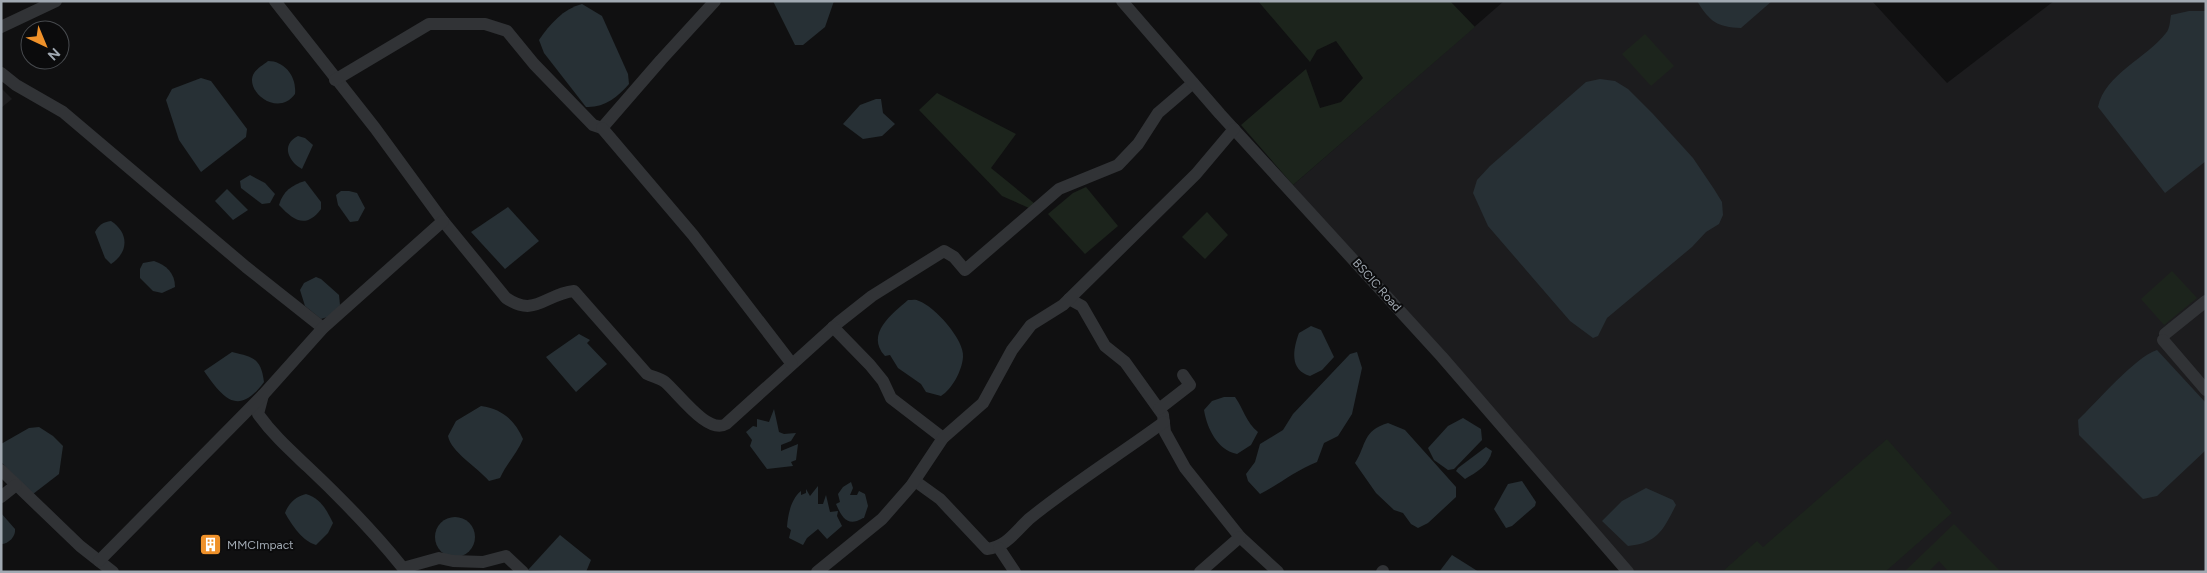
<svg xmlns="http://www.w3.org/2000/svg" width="2207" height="573" font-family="Figtree,sans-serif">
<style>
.built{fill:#1c1c1e}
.green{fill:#1c241c}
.water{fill:#273035}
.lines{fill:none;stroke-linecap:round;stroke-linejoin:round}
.minor{stroke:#313336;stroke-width:12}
.labels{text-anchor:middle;stroke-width:4;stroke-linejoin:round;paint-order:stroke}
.street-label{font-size:12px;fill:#a1a9b2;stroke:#0b0b0c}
.poi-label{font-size:12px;fill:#a1a9b2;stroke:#0b0b0c;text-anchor:start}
</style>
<rect width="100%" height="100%" fill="#101011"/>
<g class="built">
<path d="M1504,1H1872L1947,83L2054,1H2206V572H1632L1293,185Z"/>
<path d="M1,88L12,99L1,108Z"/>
</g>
<g class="green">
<path d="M1258,1H1450L1475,27L1293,185L1241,125L1306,69L1320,108L1341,102L1363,78L1336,41L1317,50L1310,62Z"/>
<path d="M1645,34L1674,66L1651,86L1622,54Z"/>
<path d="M937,93L1016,134L991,168L1035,204L1029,208L1002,196L919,110Z"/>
<path d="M1086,187L1118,226L1085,254L1048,214L1073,193Z"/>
<path d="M1207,212L1228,235L1205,259L1182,237Z"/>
<path d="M2172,271L2197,298L2164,325L2141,299Z"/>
<path d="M1887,439L1952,513L1885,572H1722L1757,541L1763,547Z"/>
<path d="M1954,524L2001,572H1949L1939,561L1928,572H1904Z"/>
</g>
<g class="water">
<path d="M773,1H834L825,27L803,45H795Z"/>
<path d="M1697,1H1772L1741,28C1717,27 1710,22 1697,1Z"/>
<path d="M582,4L602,16L628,74L629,84C618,97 604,108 586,107L544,53L539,40C550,24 563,9 582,4Z"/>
<path d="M2189,11H2206V161L2165,193L2098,107C2105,74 2147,58 2166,33C2170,29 2170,20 2171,15Z"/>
<path d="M268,61C285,61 297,77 295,94C280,115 251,97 252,79C253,70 262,66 268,61Z"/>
<path d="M201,78L211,81L247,129L246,137L201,172L179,140L166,100L172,89Z"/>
<path d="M1600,79L1615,81L1628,89L1653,114L1693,158L1714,189L1722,202L1723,215L1719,224L1706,232L1692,247L1607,318L1598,336L1593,338L1570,321L1488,226L1473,193L1477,180L1490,166L1586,82Z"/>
<path d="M876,99H881L883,113L895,124L882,136L863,139L843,124L860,105Z"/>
<path d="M298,136L305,138L313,145L302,169C289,162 280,145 298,136Z"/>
<path d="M250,175L265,183L275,194L270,203L262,204L241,188L240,181Z"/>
<path d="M305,181L321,202V209C306,229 294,221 279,205C283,191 292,185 305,181Z"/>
<path d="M227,189L248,210L233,220L215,201Z"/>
<path d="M349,191L357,193L365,208L358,221L350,222L338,205L336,195L341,191Z"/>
<path d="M508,207L539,241L505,269L471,232Z"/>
<path d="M111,221C129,233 129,252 111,264L105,258L95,232C99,225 103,222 111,221Z"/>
<path d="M154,261C166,265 175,273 175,287L162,293L153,291L140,278V269L143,263Z"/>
<path d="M316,277L321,279L339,295L340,305L334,315L321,319L305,306L300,290L304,283Z"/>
<path d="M908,300C912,300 916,299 919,301C934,306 965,340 963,357C962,371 952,389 941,396L926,392L921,384L898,368L890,355L885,356C865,334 892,314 908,300Z"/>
<path d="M1311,326L1321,330L1334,357L1322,370L1310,376C1289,370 1293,349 1299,333Z"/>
<path d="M579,334L590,340L587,343L607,364L576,392L546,357Z"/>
<path d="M2157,350L2206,403V450L2157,496L2143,499L2079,435L2078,420C2096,403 2135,357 2157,350Z"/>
<path d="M232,352C253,357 261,358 264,382C239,416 224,400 204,371Z"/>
<path d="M1357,352L1362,368L1352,414L1338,436L1324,443L1317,462C1296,470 1280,484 1260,494L1248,481L1246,474L1255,462L1260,444L1283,430L1293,414L1350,354Z"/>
<path d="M1224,397H1235C1244,410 1246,422 1258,432L1251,445L1237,454C1217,450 1207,428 1204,410L1212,401Z"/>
<path d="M481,406C502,409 515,420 523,439C518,452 507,463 500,478L489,481C477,467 451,452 448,436L456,421Z"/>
<path d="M774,409L779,432L784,434L796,433L791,441L781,445V451L798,444L796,460L791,462L793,466L767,469L750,446L752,440L746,432L753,426L757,427V419L769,422Z"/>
<path d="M1463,418L1481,429L1482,440L1454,469L1448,470L1434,460L1428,448L1448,426Z"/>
<path d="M1388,423L1405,430L1456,487V497L1428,523L1418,528L1411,524L1403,513L1394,510L1376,493L1355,463C1367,444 1362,431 1388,423Z"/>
<path d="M39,427L53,436L63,446L59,474L33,494L1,462V444L29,428Z"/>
<path d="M1486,447L1492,451C1489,465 1477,472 1465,479L1456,471L1458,468Z"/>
<path d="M1522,481L1536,502L1535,506L1512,526L1506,528L1494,509L1508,484Z"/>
<path d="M851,482L853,488L850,495H857L859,491L865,494L868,506L864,518C862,518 860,520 857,521C845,525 840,513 836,504L840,502L838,494L843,487Z"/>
<path d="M818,486V504H823L826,495L830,512L838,511L837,516L842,526L827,539L818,529L807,538L803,545L789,538L791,530L787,527C788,514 791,499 801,491V495L806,493V489L810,496Z"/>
<path d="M1646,488L1673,500L1676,505C1663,530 1658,543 1628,546L1602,521L1622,501Z"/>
<path d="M306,494C321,499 326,509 333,523L328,533L316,545C302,541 292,525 285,513C288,504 296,496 306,494Z"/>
<path d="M1,513L15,529C16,536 9,544 1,544Z"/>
<circle cx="455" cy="537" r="20"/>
<path d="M560,535L591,560L586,572L528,570Z"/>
<path d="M1452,555L1479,572H1439Z"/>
</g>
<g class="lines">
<g class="minor">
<path d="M275,1L375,128L443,221L506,298C535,318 545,294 574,291L647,374C653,377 660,378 665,382C679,394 708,435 726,424L839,322L872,296L944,251L954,257L965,270L1059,189L1118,165L1138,144L1158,113L1193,83"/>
<path d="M1122,1L1220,114L1442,357L1628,572"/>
<path d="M1,27L56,1"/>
<path d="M1,73L16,85L63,112L246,267L323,328"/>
<path d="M335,80L429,24H485L507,31L534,64L593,125L602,128L661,60L715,1"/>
<path d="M602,128L693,235L792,364"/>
<path d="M1069,299L1082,306L1105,346L1125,362L1163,415L1165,432L1185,468L1240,537L1278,572"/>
<path d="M833,327L870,365L883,381L891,398L943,438"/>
<path d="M2165,334L2206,301"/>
<path d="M2163,340L2206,390"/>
<path d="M263,395L258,414C273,435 290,450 308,467C342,499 374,532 403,568L439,558L453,561L483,562L506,556L523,572"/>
<path d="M1159,409L1190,385L1183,375"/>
<path d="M1,470L80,546L113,572"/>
<path d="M915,481L940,499L987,549C1006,547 1015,532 1029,519C1072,484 1119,455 1164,422"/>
<path d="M1,497L16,485"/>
<path d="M999,548L1015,572"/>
<path d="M99,561L263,395L323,328L443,221"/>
<path d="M817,572L882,519L911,486L943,438L983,403L1012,350L1031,325L1063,305L1196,174L1234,129"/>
<path d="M1200,572L1240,537"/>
<path d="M1382,572L1383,571"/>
</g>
</g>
<defs>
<symbol id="building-square" viewBox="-11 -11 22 22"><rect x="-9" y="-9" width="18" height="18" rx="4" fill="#ef912a" stroke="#0b0b0c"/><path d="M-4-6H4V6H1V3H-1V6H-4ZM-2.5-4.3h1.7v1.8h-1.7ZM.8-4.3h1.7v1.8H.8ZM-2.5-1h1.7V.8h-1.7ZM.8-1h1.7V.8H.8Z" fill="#fff"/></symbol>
</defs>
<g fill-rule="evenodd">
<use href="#building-square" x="198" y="532" width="25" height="25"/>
</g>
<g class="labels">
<g class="street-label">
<text transform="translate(1377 285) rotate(48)" y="4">BSCIC Road</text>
</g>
<g class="poi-label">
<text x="227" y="549">MMCImpact</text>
</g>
</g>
<rect width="2207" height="573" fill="none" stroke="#a1a9b2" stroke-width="5"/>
<g transform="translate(45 45) rotate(136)"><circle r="24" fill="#0b0b0c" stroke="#474a4e"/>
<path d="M0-4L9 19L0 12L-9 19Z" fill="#ef912a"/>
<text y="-8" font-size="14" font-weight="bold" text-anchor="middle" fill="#a1a9b2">N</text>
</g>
</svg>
